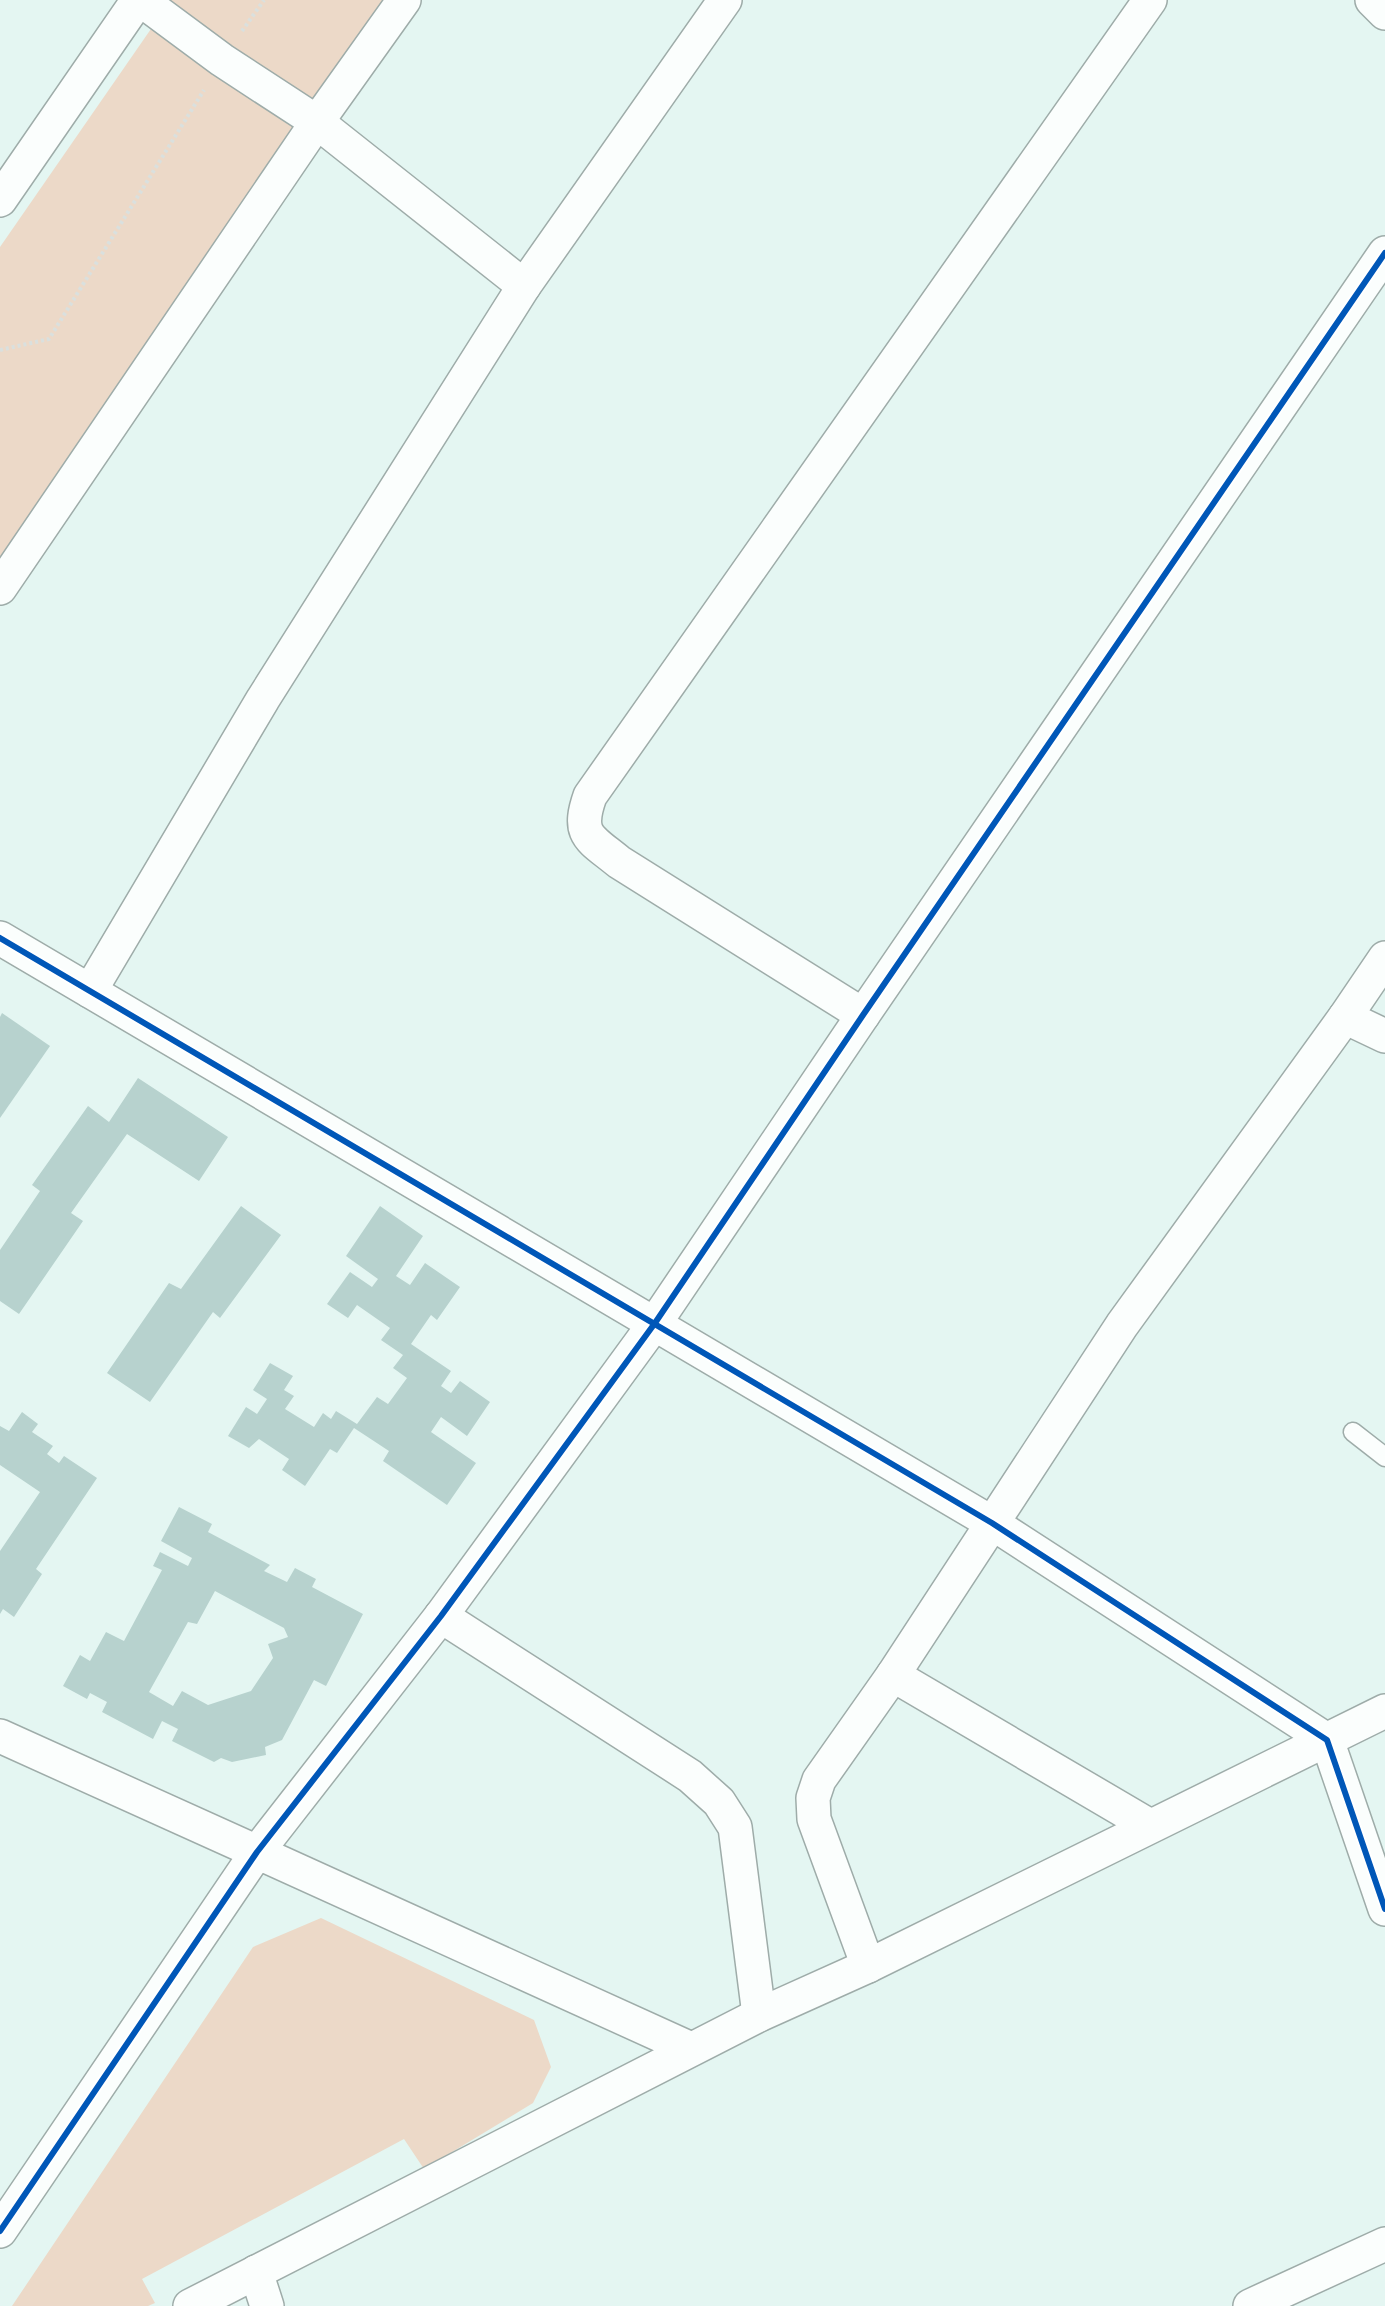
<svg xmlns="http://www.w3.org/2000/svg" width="1385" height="2306" font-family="Cabin,sans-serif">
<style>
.green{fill:#ecd9c8}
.building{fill:#b7d2ce;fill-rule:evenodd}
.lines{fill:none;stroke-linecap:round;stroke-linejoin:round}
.lane-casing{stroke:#9eaca9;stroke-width:21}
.street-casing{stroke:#9eaca9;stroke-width:36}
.secondary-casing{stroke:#9eaca9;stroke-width:36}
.path{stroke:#dae0de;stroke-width:4;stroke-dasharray:3 3;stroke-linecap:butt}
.lane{stroke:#fbfefd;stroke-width:18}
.street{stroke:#fbfefd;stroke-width:33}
.secondary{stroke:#fbfefd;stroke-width:33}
.cycleway-casing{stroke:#fff;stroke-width:10}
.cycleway{stroke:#0057b8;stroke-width:6}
</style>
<rect width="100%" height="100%" fill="#e4f6f2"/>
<g class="green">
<path d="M171,0H402L0,574V247Z"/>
<path d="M321,1918L534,2020L551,2067L533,2103L424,2169L404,2139L142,2279L155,2303L148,2306H12L253,1947Z"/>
</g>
<g class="building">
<path d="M2,1013L50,1046L0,1118V1017Z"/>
<path d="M138,1078L228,1137L199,1181L127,1134L71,1213L83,1221L19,1314L0,1301V1250L40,1191L32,1185L88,1106L109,1122Z"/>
<path d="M241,1206L281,1235L220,1318L213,1312L150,1402L107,1373L169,1283L181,1289Z"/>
<path d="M380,1206L423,1236L396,1276L410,1285L425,1263L460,1287L437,1320L431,1315L411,1344L451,1371L441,1386L451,1393L460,1381L490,1402L467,1436L441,1417L431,1432L476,1463L447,1505L383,1461L389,1451L354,1428L337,1453L330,1449L305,1486L282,1470L289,1459L259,1439L249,1448L228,1436L246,1407L257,1414L267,1399L253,1390L270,1363L293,1376L284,1390L294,1396L285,1409L314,1427L323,1413L331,1419L336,1411L357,1424L377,1397L388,1404L407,1378L393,1368L403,1355L381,1340L390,1328L357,1305L348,1318L327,1304L350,1272L372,1287L378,1279L346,1256Z"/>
<path d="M22,1412L38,1424L32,1432L53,1446L47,1454L59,1463L64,1456L97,1478L36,1569L42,1574L14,1617L3,1609L0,1614V1551L40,1492L0,1465V1426L9,1431Z"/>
<path d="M179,1507L212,1524L208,1532L270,1565L264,1571L287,1582L295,1568L316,1579L312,1587L363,1614L326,1686L314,1680L282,1740L265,1747L266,1755L232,1762L221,1758L214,1762L172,1741L178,1729L162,1721L153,1739L102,1712L107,1702L90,1693L87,1699L63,1686L80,1655L90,1661L106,1632L124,1641L162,1570L153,1566L160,1552L188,1566L192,1558L161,1541ZM215,1591L284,1628L288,1637L268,1644L273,1658L251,1691L208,1705L182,1691L173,1706L149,1692L188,1622L197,1624Z"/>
</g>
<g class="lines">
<defs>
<path id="lane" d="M1353,1432L1385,1457"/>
<g id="street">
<path d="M141,0L222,60L317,122L524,286"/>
<path d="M0,200L138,0"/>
<path d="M0,938L992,1523L1327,1740L1385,1909"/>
<path d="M90,991L263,699L524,286L725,0"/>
<path d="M863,1015L619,862C590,838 576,836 590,796L1150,0"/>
<path d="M1345,1017L1385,1036"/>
<path d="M441,1616L690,1776L719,1802L735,1827L759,2015"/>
<path d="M893,1675L1150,1826"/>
<path d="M868,1966L814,1819L813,1798L819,1780L893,1675L1122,1325L1345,1017L1385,958"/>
<path d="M0,2231L257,1852L691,2049"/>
<path d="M256,2272L267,2306"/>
<path d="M190,2306L759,2015L868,1966L1385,1711"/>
<path d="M1250,2306L1385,2244"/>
</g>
<g id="secondary">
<path d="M1372,0L1385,13"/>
<path d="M0,588L317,122L404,0"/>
<path d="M0,1736L257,1852L441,1616L655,1323L863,1015L1385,253"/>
</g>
</defs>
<use href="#lane" class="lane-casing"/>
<use href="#street" class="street-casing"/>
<use href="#secondary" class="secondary-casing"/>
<g class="path">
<path d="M242,31L264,0"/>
<path d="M0,350L49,339L204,90"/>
</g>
<use href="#lane" class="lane"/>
<use href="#street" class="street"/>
<use href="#secondary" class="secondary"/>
<defs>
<g id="cycleway">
<path d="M0,938L992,1523L1327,1740L1385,1909"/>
<path d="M0,2231L257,1852L441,1616L655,1323L863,1015L1385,253"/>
</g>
</defs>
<use href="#cycleway" class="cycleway-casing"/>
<use href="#cycleway" class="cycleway"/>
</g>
</svg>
